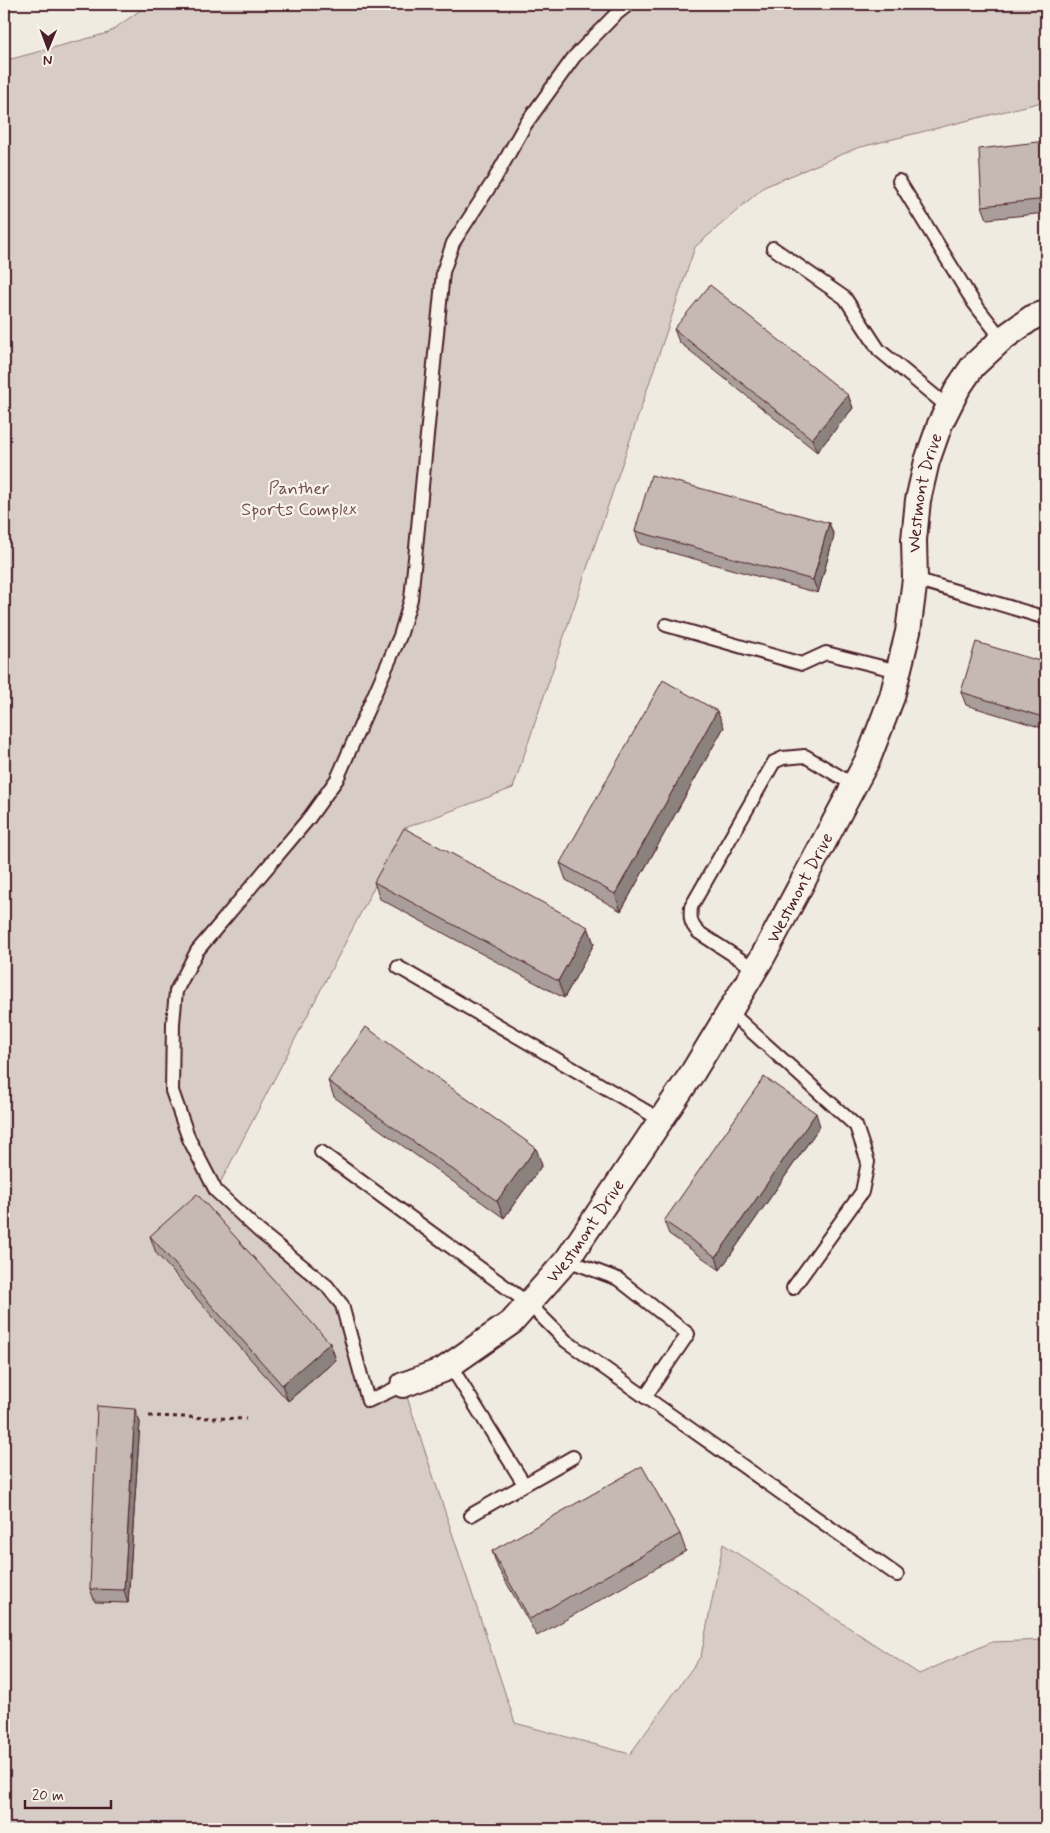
<svg xmlns="http://www.w3.org/2000/svg" width="1050" height="1833" font-family="Mynerve,sans-serif">
<style>
.green{fill:#d8cdc6;stroke:#917678}
.lines{fill:none;stroke-linecap:round;stroke-linejoin:round}
.service-casing{stroke:#4a1f2b;stroke-width:16}
.minor-casing{stroke:#4a1f2b;stroke-width:28}
.path{stroke:#4a1f2b;stroke-width:3;stroke-dasharray:4 4;stroke-linecap:butt}
.service{stroke:#f7f3e8;stroke-width:12}
.minor{stroke:#f7f3e8;stroke-width:24}
.wall{fill:#aa9e9a;stroke:#4a1f2b}
.shaded-wall{fill:#8b817d;stroke:#4a1f2b}
.building{fill:#c6b8b3;stroke:#4a1f2b}
.labels{text-anchor:middle;stroke-width:4.5;stroke-linejoin:round;paint-order:stroke}
.park-label{font-size:18px;fill:#6e4a52;stroke:#f7f3e8}
.street-label{font-size:18px;fill:#4a1f2b;stroke:#f7f3e8}
</style>
<rect width="100%" height="100%" fill="#f0ebe0"/>
<filter id="ink" filterUnits="userSpaceOnUse"><feTurbulence type="fractalNoise" baseFrequency=".02" numOctaves="2"/><feDisplacementMap in="SourceGraphic" scale="10" xChannelSelector="R" yChannelSelector="G"/><feConvolveMatrix kernelMatrix="1 2 1 2 8 2 1 2 1" color-interpolation-filters="sRGB"/></filter>
<g filter="url(#ink)">
<path class="green" d="M149,4H1046V101L857,148L764,187L695,247L513,788L405,828L216,1191L342,1305L368,1401L403,1385L515,1723L630,1754L701,1656L723,1544L919,1674L992,1642L1046,1640V1829H4V61L108,33Z"/>
<g class="lines">
<defs>
<g id="service">
<path d="M899,181L974,303L1002,339"/>
<path d="M773,248L845,298L879,350L948,407"/>
<path d="M915,579L1046,618"/>
<path d="M666,625L802,664L826,653L898,671"/>
<path d="M398,967L661,1120"/>
<path d="M755,969L698,932C690,923 690,918 691,907L774,762L783,758L805,756L854,785"/>
<path d="M730,1012L856,1126L868,1162L862,1192L793,1288"/>
<path d="M321,1152L529,1304L566,1341L897,1575"/>
<path d="M567,1260L618,1279L688,1334L645,1397"/>
<path d="M450,1365L524,1484"/>
<path d="M403,1385L368,1401L342,1305L327,1286L259,1231L216,1191L189,1139L172,1091L173,1023L176,991L197,951L309,818L337,779L400,636L411,599L443,272L453,243L494,180L525,125L574,57L615,15L629,4"/>
<path d="M471,1515L573,1457"/>
</g>
<g id="minor">
<path id="s1" d="M403,1385L443,1370L512,1322L567,1260L693,1072L762,958L868,759L892,697L908,632L915,579L914,540L918,500L927,461L940,424L958,388L973,366L1002,339L1033,317L1046,313"/>
</g>
</defs>
<use href="#service" class="service-casing"/>
<use href="#minor" class="minor-casing"/>
<path class="path" d="M149,1416L246,1419"/>
<use href="#service" class="service"/>
<use href="#minor" class="minor"/>
</g>
<g class="wall">
<path d="M1046,141V213L987,219L982,206Z"/>
<path d="M674,329L848,395L853,408L817,452L679,342Z"/>
<path d="M829,523L834,536L818,593L640,544L635,531Z"/>
<path d="M1046,663V729L966,705L961,692Z"/>
<path d="M724,727L621,911L566,880L560,863Z"/>
<path d="M374,882L588,927L594,944L564,998L380,899Z"/>
<path d="M328,1081L542,1165L504,1218L334,1097Z"/>
<path d="M820,1126L720,1270L669,1234L664,1221Z"/>
<path d="M150,1236L330,1343L336,1360L288,1401L156,1253Z"/>
<path d="M140,1422L128,1603L95,1602L90,1589Z"/>
<path d="M680,1534L686,1551L537,1636L498,1568L492,1551Z"/>
</g>
<g class="shaded-wall">
<path d="M848,395L853,408L817,452L812,439Z"/>
<path d="M829,523L834,536L818,593L813,580Z"/>
<path d="M717,711L724,727L621,911L615,894Z"/>
<path d="M588,927L594,944L564,998L558,981Z"/>
<path d="M816,1113L820,1126L720,1270L716,1257Z"/>
<path d="M536,1148L542,1165L504,1218L497,1201Z"/>
<path d="M330,1343L336,1360L288,1401L282,1385Z"/>
<path d="M135,1409L140,1422L128,1603L124,1590Z"/>
</g>
<g class="building">
<path d="M1046,141V199L982,206L979,149Z"/>
<path d="M710,285L848,395L812,439L674,329Z"/>
<path d="M651,475L829,523L813,580L635,531Z"/>
<path d="M976,642L1046,663V718L961,692Z"/>
<path d="M663,680L717,711L615,894L560,863Z"/>
<path d="M404,828L588,927L558,981L374,882Z"/>
<path d="M366,1027L536,1148L497,1201L328,1081Z"/>
<path d="M764,1077L816,1113L716,1257L664,1221Z"/>
<path d="M197,1194L330,1343L282,1385L150,1236Z"/>
<path d="M97,1406L135,1409L124,1590L90,1589Z"/>
<path d="M642,1466L680,1534L530,1619L492,1551Z"/>
</g>
</g>
<g class="labels">
<g class="park-label">
<text x="299" y="494">Panther<tspan x="299" dy="21">Sports Complex</tspan></text>
</g>
<g class="street-label">
<text dy="6" stroke="none"><textPath href="#s1" startOffset="1069">Westmont Drive</textPath></text>
<text dy="6" stroke="none"><textPath href="#s1" startOffset="649">Westmont Drive</textPath></text>
<text dy="6" stroke="none"><textPath href="#s1" startOffset="244">Westmont Drive</textPath></text>
</g>
</g>
<rect width="1050" height="1833" fill="none" stroke="#f7f3e8" stroke-width="20"/>
<rect x="10" y="10" width="1030" height="1813" fill="none" stroke="#4a1f2b" stroke-width="2" filter="url(#ink)"/>
<g transform="translate(48 48) rotate(181)" stroke="#f7f3e8" stroke-width="4" paint-order="stroke">
<path d="M0-4L9 19L0 12L-9 19Z" fill="#4a1f2b"/>
<text y="-8" font-size="14" font-weight="bold" text-anchor="middle" fill="#4a1f2b">N</text>
</g>
<path d="M25 1800v8h86v-8" fill="none" stroke="#4a1f2b" stroke-width="2.5"/>
<text x="32" y="1800" font-size="15" fill="#4a1f2b" stroke="#f7f3e8" stroke-width="4" paint-order="stroke">20 m</text>
</svg>
